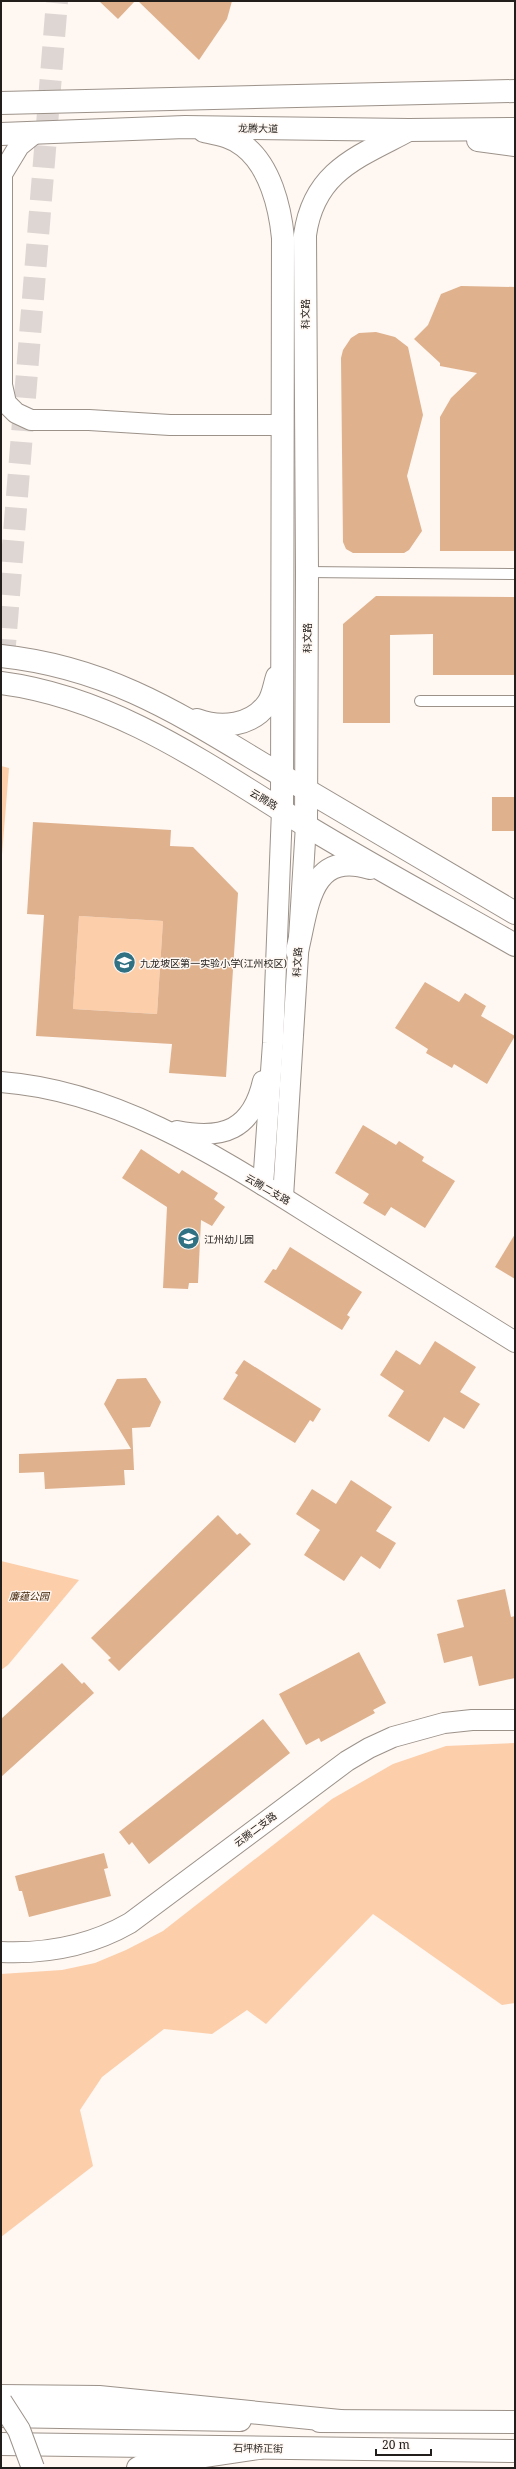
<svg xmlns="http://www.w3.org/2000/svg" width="516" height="2469" font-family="'Noto Serif','Noto Sans SC',serif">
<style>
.green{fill:#fcceaa}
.building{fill:#dfb18d;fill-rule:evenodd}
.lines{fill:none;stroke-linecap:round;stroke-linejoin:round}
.trunk-tunnel{stroke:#ddd6d2;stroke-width:22;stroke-dasharray:22 11;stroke-linecap:butt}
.service-casing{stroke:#9c928a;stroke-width:12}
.minor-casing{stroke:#9c928a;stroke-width:22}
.tertiary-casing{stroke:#9c928a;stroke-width:24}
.primary-casing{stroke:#9c928a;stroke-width:24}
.trunk-casing{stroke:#9c928a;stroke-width:24}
.service{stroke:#fff;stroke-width:10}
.minor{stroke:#fff;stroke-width:20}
.tertiary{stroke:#fff;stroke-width:22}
.primary{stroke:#fff;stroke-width:22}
.trunk{stroke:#fff;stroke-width:22}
.trunk-bridge-casing{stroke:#9c928a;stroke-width:24;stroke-linecap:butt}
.trunk-bridge{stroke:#fff;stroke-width:22}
.labels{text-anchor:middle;stroke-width:3;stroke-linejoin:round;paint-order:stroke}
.street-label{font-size:10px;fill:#221e1b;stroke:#fef7f2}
.poi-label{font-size:10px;fill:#221e1b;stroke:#fef7f2;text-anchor:start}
.park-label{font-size:10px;font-style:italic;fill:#402205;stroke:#fef7f2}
</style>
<rect width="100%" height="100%" fill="#fef7f2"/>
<g class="green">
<path d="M1,766L9,768L1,867Z"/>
<path d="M79,916L163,921L157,1014L73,1009Z"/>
<path d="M1,1561L79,1580L8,1665L1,1670Z"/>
<path d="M515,1743V2003L502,2005L373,1914L266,2024L247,2010L212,2034L164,2029L102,2077L80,2110L93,2166L1,2237V1974L62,1970L95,1963L126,1950L163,1931L332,1799L393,1764L446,1746Z"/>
</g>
<g class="building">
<path d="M99,1H135L118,19Z"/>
<path d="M138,1H232L227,19L199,60Z"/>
<path d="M461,286L515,287V551H440V417L451,398L477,373L440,366V363L414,339L428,325L441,294Z"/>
<path d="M376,332L395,337L408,347L423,415L407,476L422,531L409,550L404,553H353L346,549L343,542L341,358L343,350L351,338L359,333Z"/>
<path d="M376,596L515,597V675H433V634L390,635V723H343V624Z"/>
<rect x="492" y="797" width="23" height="34"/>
<path d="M33,822L171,830L170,846L193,847L238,893L226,1077L169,1073L172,1044L36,1036L44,915L27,914ZM79,916L163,921L157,1014L73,1009Z"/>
<path d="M425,982L459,1002L465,993L486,1006L481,1016L515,1036L487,1084L454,1064L452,1068L426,1053L428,1049L395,1028Z"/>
<path d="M363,1125L396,1145L399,1141L424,1157L422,1161L455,1181L425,1228L391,1207L385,1216L363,1203L369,1194L335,1173Z"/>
<path d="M141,1149L179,1174L182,1170L218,1193L214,1199L225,1207L212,1226L201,1220L198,1283H189L188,1289L163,1288L167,1207L122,1178Z"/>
<path d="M515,1234V1279L495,1267Z"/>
<path d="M290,1247L362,1292L347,1315L350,1317L342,1330L264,1282L273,1269L276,1270Z"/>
<path d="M435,1341L476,1367L460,1392L480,1404L464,1429L444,1417L429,1442L388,1416L404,1391L380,1375L396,1350L420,1365Z"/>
<path d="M244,1360L321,1409L313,1422L310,1420L295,1443L223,1399L238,1375L235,1373Z"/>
<path d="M146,1378L161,1402L150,1427L132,1428L134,1470H124L125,1485L45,1489L44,1472L19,1473V1454L131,1449L104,1404L117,1379Z"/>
<path d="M351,1480L392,1507L376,1531L396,1543L380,1569L361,1556L344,1581L304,1555L320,1530L296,1514L312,1489L336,1504Z"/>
<path d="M218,1515L237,1535L240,1533L251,1544L119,1671L108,1660L111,1658L91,1638Z"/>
<path d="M505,1589L511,1617L515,1616V1678L479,1686L472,1656L444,1663L437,1634L464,1627L457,1600Z"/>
<path d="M359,1652L386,1703L373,1710L375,1713L321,1742L319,1738L306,1745L279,1694Z"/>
<path d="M62,1663L82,1684L84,1682L94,1693L1,1777V1719Z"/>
<path d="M263,1719L290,1753L149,1864L132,1842L129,1845L119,1832Z"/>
<path d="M104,1853L108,1868L104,1869L111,1896L29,1917L22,1891H19L15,1876Z"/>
</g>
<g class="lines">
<path class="trunk-tunnel" d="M1,694L57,1"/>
<defs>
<g id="service">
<path d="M307,572L515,574"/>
<path d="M420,701H515"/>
</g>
<g id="minor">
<path d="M1,171L2,174L19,146L35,133"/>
<path d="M2,174V385L6,403L16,413L31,420H89L170,425H283"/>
<path d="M1,1082C120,1091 223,1160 322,1222C386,1262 451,1302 515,1342"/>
<path d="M177,1131C223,1140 252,1130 263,1081"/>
<path d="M263,1185L273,1043L282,810"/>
<path d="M283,1197L306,825"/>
<path d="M1,1952C47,1954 90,1946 130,1923L347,1761L369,1748L393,1737L444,1723L472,1720H515"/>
</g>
<g id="tertiary">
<path d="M204,131C218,134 232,136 244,146C270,166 280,207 283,238L282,810"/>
<path d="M1,656C114,668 187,719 281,775C359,821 437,867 515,913"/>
<path d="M1,683C116,698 209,766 305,825C374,867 445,905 515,945"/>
<path d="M197,720C221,729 252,726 268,703C273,696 274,686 277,677"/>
<path d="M306,825L307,572L305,235C314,171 358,157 409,130"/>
<path d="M297,951C308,907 309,850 370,868"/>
</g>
<g id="primary">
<path d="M1,2416L240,2420"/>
<path d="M320,2421L515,2422"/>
<path d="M1,2444L515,2451"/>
</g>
<g id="trunk">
<path d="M1,103L515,91"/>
<path d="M1,134L185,127L409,130L515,129"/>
<path d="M478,140L515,145"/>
<path d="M1,2396L99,2397L340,2421"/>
<path d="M138,2468L144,2465L259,2448"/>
</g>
</defs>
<use href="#service" class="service-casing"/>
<use href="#minor" class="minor-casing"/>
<use href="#tertiary" class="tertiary-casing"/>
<use href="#primary" class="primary-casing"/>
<use href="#trunk" class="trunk-casing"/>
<use href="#service" class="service"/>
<use href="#minor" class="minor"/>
<use href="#tertiary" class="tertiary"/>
<use href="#primary" class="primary"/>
<use href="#trunk" class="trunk"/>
<defs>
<path id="trunk-bridge" d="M1,2402L19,2430L33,2468"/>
</defs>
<use href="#trunk-bridge" class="trunk-bridge-casing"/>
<use href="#trunk-bridge" class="trunk-bridge"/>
</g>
<defs>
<symbol id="school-disc" viewBox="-11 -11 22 22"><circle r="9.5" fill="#307184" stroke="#fef7f2"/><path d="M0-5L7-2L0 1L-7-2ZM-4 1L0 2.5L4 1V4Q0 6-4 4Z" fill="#fff"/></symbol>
</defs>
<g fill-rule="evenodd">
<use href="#school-disc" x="112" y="950" width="25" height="25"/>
<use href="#school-disc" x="176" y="1226" width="25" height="25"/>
</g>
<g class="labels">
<g class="street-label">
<text transform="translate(258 128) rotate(1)" y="4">龙腾大道</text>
<text transform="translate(305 314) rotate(-90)" y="4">科文路</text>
<text transform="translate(307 638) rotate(-90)" y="4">科文路</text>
<text transform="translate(264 799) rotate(31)" y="4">云腾路</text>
<text transform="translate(297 962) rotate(-87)" y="4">科文路</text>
<text transform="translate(268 1189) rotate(30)" y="4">云腾二支路</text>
<text transform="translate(255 1829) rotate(-37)" y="4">云腾二支路</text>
<text transform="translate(258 2448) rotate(1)" y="4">石坪桥正街</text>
</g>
<g class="poi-label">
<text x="140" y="967">九龙坡区第一实验小学(江州校区)</text>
<text x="204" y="1243">江州幼儿园</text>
</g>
<g class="park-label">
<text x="29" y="1600">廉蕴公园</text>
</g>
</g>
<rect width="516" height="2469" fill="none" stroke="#221e1b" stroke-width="4"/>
<path d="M376 2449v6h55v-6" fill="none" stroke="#221e1b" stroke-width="2"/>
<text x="382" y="2449" font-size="12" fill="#221e1b" stroke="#fef7f2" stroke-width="3" paint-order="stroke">20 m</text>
</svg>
